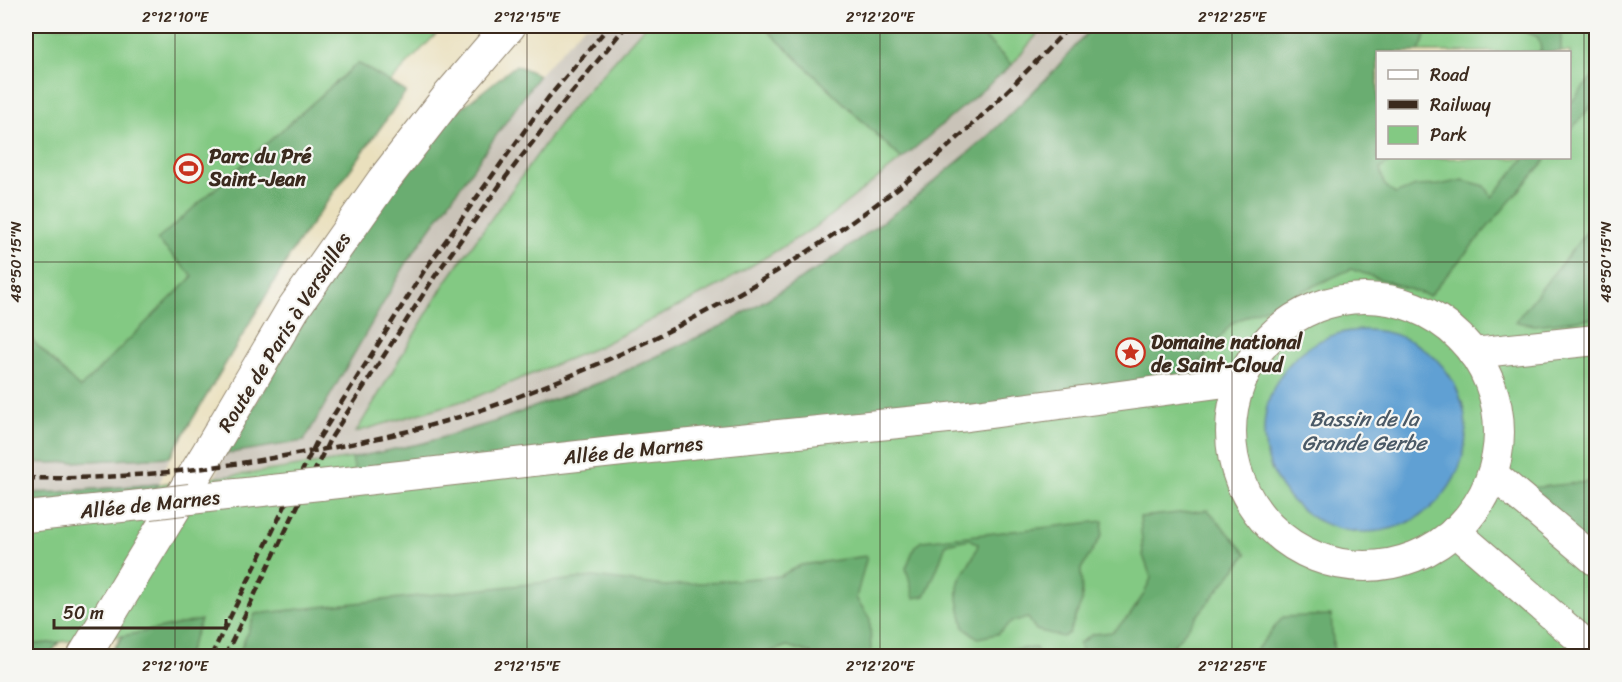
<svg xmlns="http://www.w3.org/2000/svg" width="1622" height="682" font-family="Sriracha,sans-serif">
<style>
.industrial{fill:#c9c3b8}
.green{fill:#83c983;stroke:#5f7a50;stroke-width:1.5;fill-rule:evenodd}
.forest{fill:#6aad71;stroke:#526c48;stroke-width:1.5}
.water{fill:#60a0d3;stroke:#4e6578;stroke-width:1.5}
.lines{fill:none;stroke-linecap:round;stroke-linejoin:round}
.minor-casing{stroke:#92856e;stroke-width:32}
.major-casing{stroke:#92856e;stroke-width:35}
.minor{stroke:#fff;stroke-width:30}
.major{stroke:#fff;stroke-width:33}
.rail{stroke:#3b2a1e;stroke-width:4.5;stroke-dasharray:9 4.5;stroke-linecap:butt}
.minor-bridge-casing{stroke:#92856e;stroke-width:32;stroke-linecap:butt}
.minor-bridge{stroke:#fff;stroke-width:30}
.ticks{fill:none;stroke:#3b2a1e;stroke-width:1.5;stroke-opacity:0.45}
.labels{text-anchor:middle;stroke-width:4.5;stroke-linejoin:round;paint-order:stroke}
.poi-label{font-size:20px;font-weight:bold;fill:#3b2a1e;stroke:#f6f6f2;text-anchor:start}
.street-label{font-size:20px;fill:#3b2a1e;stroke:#f6f6f2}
.water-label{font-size:21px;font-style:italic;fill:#4a5966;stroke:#f6f6f2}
.neatline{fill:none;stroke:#3b2a1e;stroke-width:2}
.ticks-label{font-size:15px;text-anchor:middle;fill:#3b2a1e}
</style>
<rect width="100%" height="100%" fill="#f6f6f2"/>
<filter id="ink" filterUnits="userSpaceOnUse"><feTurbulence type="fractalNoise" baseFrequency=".0167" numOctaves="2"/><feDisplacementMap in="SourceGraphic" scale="12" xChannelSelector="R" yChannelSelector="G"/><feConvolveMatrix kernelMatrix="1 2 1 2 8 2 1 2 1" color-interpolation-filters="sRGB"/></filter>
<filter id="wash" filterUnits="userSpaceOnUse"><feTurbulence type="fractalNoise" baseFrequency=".008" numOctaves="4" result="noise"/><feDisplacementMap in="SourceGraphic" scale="24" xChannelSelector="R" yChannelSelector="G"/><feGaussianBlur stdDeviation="1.35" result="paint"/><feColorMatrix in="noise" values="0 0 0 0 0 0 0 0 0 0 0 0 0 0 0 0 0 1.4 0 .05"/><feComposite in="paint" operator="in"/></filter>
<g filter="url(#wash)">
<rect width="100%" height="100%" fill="#eae0bd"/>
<g class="industrial">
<path d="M584,26H645L565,116L445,283L356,431L473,398L598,347L720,285L817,226L902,159L1012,65L1044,26H1093L1052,73L985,139L908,203L821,267L724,325L604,381L494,422L424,443L352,458L215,477L224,454L304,441L407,262L539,75Z"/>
<path d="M170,457L159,484L59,492L26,493V462L51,463Z"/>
</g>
<g class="green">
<path d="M26,26H444L390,82L406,92L296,245L170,457L51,463L26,462Z"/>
<path d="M645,26H763L902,159L817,226L720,285L598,347L473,398L356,432L445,283L565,116Z"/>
<path d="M973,26H1044L1012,65Z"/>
<path d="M1093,26H1596V656H109L122,636L59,642L49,656H26V493L59,492L159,484L253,473L352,458L424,443L494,422L604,381L724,325L821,267L908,203L985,139L1052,73ZM1378,52H1570V158H1378Z"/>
</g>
<g class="forest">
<path d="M763,26H973L1012,65L902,159Z"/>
<path d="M1093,26H1424C1426,36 1424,43 1418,52H1378V158H1396L1380,169L1384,184L1395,194L1416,186L1439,185L1463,180L1485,186L1492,197L1525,158H1547L1429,296L1351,269L1232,323L1176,392L356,475L352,458L424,443L494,422L604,381L724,325L821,267L908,203L985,139L1052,73Z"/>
<path d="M1511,26H1561V52H1539L1541,49L1538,37Z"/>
<path d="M358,63L406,92L296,245L170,457L51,463L26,462V334L80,388L193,276L157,240Z"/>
<path d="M516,65L539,75L407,262L304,441L225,454L340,261L449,118Z"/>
<path d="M1596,72V100L1570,131V104Z"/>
<path d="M1596,220V318L1535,325L1515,322Z"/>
<path d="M1596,481V565L1520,489Z"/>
<path d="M159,484L147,497L26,509V493L59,492Z"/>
<path d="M1208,510L1247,554L1165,656H1084L1079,643L1093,634L1112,632L1130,615L1144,594L1151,578L1143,555L1140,517Z"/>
<path d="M1103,521L1102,535L1081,569L1082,601L1069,633L1063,637L1036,630L1028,618L1013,621L997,634L978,638L964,628C961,612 954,594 960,579C966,567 975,558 978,544L969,539L946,544L937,569L925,596L914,598L906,568L915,546L922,541Z"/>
<path d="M867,556L856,598L870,619L871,656H811V653L787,646L758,656H238L255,614L594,577L665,586L780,576L801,565Z"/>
<path d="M1331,615L1334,656H1251L1283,617Z"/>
<path d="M201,620L187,656H109L123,636Z"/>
<path d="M59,642L49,656H26V645Z"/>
<path d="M1036,648L1039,656H1002L1012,649Z"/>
</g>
<circle class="water" cx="1365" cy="431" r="101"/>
</g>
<g filter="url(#ink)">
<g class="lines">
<defs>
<g id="minor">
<circle cx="1365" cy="432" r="134"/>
<path d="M1473,353L1596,340"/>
<path d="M1495,476L1596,561"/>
<path d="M320,485L640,449L968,416L1241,380"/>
<path d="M190,499L272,490"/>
<path d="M26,517L150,504"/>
<path d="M1455,531L1596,653"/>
</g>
<path id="major" d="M84,656L208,453L293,309L383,181L449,96L509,26"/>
</defs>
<use href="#minor" class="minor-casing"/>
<use href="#major" class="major-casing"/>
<use href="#minor" class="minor"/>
<use href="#major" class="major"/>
<g class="rail">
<path d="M26,478C112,480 198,471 284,456C353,445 423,430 490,407C510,400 530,392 550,384C673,335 789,271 894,191C958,143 1015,84 1070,26"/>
<path d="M211,656L316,443L424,271L548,98L609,26"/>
<path d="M225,656L329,441L435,276L502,182L559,108L626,26"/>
</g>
<defs>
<g id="minor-bridge">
<path d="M272,490L320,485"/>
<path d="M150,504L190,499"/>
</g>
</defs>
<use href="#minor-bridge" class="minor-bridge-casing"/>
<use href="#minor-bridge" class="minor-bridge"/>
</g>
</g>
<path class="ticks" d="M175,26V656M527,26V656M880,26V656M1232,26V656M1584,26V656M26,262H1596"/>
<defs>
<symbol id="stadium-ring" viewBox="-11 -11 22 22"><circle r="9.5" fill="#f6f6f2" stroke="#c8321e" stroke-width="1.5"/><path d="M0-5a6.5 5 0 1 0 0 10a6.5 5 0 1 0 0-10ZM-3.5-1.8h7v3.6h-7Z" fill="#c8321e"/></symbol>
<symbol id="sight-ring" viewBox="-11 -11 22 22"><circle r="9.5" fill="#f6f6f2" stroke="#c8321e" stroke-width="1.5"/><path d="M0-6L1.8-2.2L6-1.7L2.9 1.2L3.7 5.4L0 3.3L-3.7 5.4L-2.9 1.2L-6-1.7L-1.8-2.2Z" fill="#c8321e"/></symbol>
</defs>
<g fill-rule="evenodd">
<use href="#stadium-ring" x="172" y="152" width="33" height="33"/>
<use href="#sight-ring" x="1114" y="336" width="33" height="33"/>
</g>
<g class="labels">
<g class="poi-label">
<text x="209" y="163">Parc du Pré<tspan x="209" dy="23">Saint-Jean</tspan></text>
<text x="1151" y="349">Domaine national<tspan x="1151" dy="23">de Saint-Cloud</tspan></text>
</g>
<g class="street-label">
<text transform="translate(284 332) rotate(-58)" y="7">Route de Paris à Versailles</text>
<text transform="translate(633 450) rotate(-6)" y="7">Allée de Marnes</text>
<text transform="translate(150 504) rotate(-6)" y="7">Allée de Marnes</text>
</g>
<g class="water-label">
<text x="1364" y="426">Bassin de la<tspan x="1364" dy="24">Grande Gerbe</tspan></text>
</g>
</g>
<rect width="1622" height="682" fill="none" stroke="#f6f6f2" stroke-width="66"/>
<rect x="1376" y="51" width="195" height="108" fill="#f6f6f2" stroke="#aba49d" stroke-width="1.5"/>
<rect x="1388" y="70" width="30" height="9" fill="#ffffff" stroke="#aba49d" stroke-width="1.5"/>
<text x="1430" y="81" font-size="18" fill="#3b2a1e">Road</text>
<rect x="1388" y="100" width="30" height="9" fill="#3b2a1e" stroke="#aba49d" stroke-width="1.5"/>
<text x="1430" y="111" font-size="18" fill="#3b2a1e">Railway</text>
<rect x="1388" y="126" width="30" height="18" fill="#83c983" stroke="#aba49d" stroke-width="1.5"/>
<text x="1430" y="141" font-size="18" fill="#3b2a1e">Park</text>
<path d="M54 619v9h172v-9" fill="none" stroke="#3b2a1e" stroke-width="3"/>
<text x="63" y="619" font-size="18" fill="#3b2a1e" stroke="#f6f6f2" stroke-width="4.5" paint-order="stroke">50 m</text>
<rect x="33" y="33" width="1556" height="616" class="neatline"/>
<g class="ticks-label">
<text x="175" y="22">2°12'10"E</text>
<text x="527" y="22">2°12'15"E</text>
<text x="880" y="22">2°12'20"E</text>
<text x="1232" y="22">2°12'25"E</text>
<text transform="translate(16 262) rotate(-90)" y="5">48°50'15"N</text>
<text transform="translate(1606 262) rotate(-90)" y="5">48°50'15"N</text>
<text x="175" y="671">2°12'10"E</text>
<text x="527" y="671">2°12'15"E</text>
<text x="880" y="671">2°12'20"E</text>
<text x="1232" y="671">2°12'25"E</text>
</g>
</svg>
